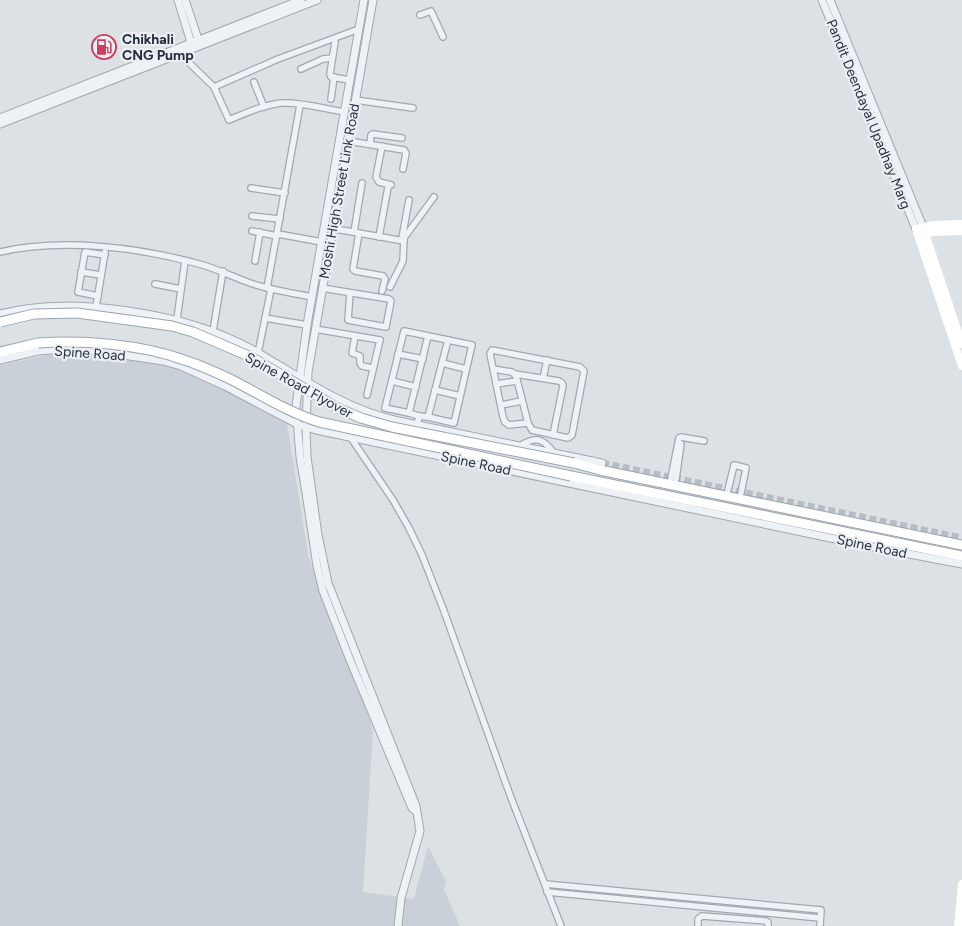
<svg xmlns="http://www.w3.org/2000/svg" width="962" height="926" font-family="Figtree,sans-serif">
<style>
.built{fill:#cad0d8}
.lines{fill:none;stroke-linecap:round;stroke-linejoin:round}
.tertiary-tunnel{stroke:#b8bdc4;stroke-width:7;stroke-dasharray:7 3.5;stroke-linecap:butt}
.minor-casing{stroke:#a2a8b0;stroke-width:8}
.tertiary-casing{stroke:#a2a8b0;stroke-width:9}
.primary-casing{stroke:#9ba6b2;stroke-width:11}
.minor{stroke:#eef1f5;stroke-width:5.5}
.tertiary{stroke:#eef1f5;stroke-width:7}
.secondary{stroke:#fff;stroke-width:8}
.primary{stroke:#fff;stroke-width:9}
.primary-bridge-casing{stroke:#9ba6b2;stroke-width:11;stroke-linecap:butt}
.primary-bridge{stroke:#fff;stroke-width:9}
.labels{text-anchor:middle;stroke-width:4.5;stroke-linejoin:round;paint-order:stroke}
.poi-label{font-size:14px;font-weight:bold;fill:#262f3d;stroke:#ebeff4;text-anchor:start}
.street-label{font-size:14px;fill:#262f3d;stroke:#ebeff4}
</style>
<rect width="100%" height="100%" fill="#dce1e6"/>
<path class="built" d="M66,351L163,360L286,417L308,554L334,633L353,673L373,729L363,892L414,899L428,846L446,881L444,890L460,926H0V365Z"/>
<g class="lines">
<path class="tertiary-tunnel" d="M602,463L962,538"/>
<defs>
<g id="minor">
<path d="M420,15L431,11L443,37"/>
<path d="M335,42L330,74L331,77L350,80"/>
<path d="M180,54L214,87L229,120C246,113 263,105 282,103C302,102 325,109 345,112"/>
<path d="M301,69L323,59L332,58"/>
<path d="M254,82L264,107"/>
<path d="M214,87L278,59L359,29"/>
<path d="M331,99L334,77"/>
<path d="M355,100L413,108"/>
<path d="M348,141L404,150L406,153L403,169"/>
<path d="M370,144L371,135L373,134L402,138"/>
<path d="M382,146L376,177L379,182L391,185"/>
<path d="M251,188L285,193"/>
<path d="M252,216L280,219"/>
<path d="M330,228L404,241"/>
<path d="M252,231L277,236"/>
<path d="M354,232L362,183"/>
<path d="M359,233L353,269L355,271L383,276L385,279L382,291"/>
<path d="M278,234L322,242"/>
<path d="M379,237L388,187"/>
<path d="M402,238L409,200"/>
<path d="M0,252C62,238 138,247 199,264C218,269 235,278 253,284C272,290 292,293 312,297"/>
<path d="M255,261L260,232"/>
<path d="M81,272L101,275"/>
<path d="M155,284L181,289"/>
<path d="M390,287L403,261L404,238L434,197"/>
<path d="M267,288L300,105"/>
<path d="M322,288L383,298L389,299L391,301L386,327L348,320L350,293"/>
<path d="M98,296L78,292L85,252L105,255"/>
<path d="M96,307L105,252"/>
<path d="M265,318L307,325"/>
<path d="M177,319L185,261"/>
<path d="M315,329L380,340L367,395"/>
<path d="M213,331L223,271"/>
<path d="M355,336L352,353L360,356V363L362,366L373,368"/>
<path d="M258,353L271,289"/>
<path d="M398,354L423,359"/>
<path d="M442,363L466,369"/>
<path d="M493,369L512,372L516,376L528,423L532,430L568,438L572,435L584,371L580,367L492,350L490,354L503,417L505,422L509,425L528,423"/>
<path d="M515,374L559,381L562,383L563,386L553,435"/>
<path d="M543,378L547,360"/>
<path d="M392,381L416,387"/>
<path d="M496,384L517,381"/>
<path d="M435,390L460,396"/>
<path d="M501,405L522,401"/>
<path d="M409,413L385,408L404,331L448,340L428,417L419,416L417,425"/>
<path d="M419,416L409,413L428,336"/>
<path d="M428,417L454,423L472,345L448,340"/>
<path d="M351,438L393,500L409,528L422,555L444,611L510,795L561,926"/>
<path d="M520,446C536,436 543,438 554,453"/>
<path d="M671,478L679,438L681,437L704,441"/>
<path d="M676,479L681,444"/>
<path d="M728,490L734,465L746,468L741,493"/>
<path d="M545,884L821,910L820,926"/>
<path d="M547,892L820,918"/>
<path d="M698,926V919L702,916L766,921L768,922V926"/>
</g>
<g id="tertiary">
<path d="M178,0L192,46"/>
<path d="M185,0L200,45"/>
<path d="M364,0L307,325L296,406L300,457L306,493L317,566L323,591L350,660L412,808L416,811"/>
<path d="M373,0L308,372L306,427L307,457L318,535L328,583L416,806L420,831L401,898L398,926"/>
<path d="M822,0L916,229"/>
<path d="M830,0L923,227"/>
<path d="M0,118L301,0"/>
<path d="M0,124L317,0"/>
<path d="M0,314C43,303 84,305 128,311C174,318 214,328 255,351C300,377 343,408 394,420L602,463"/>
<path d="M0,360L38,351L62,349L90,350L163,361L181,366L225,386L299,425L316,430L883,549L962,564"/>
</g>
<g id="primary">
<path d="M0,352L38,343"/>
<path d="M574,463L600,470L962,545"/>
<path d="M571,476L962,556"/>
</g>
</defs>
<use href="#minor" class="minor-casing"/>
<use href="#tertiary" class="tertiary-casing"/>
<use href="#primary" class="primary-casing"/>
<use href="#minor" class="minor"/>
<use href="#tertiary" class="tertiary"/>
<g class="secondary">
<path d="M962,224L933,225L916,229L962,366"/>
<path d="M923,227L962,344"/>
<path d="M922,235L933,232L962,231"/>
<path d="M958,926L962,884"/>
</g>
<use href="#primary" class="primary"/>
<defs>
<g id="primary-bridge">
<path d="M0,322L34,314L77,313L172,326L193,332L251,357L338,408L361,418L392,427L574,463"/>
<path d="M38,343C84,340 140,344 184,360C200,365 215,372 230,379C260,394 287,412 319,422L571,476"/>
</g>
</defs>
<use href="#primary-bridge" class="primary-bridge-casing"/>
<use href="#primary-bridge" class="primary-bridge"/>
</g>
<defs>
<symbol id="fuel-ring" viewBox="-11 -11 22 22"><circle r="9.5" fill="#ebeff4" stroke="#cf3d5c" stroke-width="1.5"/><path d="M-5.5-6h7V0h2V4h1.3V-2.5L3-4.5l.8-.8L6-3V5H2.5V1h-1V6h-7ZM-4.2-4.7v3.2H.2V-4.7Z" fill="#cf3d5c"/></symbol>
</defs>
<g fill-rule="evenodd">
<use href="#fuel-ring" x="90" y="33" width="28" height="28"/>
</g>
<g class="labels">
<g class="poi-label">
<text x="122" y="44">Chikhali<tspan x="122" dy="16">CNG Pump</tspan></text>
</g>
<g class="street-label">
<text transform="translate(869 114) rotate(68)" y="5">Pandit Deendayal Upadhay Marg</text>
<text transform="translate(339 191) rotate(-80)" y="5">Moshi High Street Link Road</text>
<text transform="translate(90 353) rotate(4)" y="5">Spine Road</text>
<text transform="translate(299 385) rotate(29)" y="5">Spine Road Flyover</text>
<text transform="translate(476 463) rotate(12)" y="5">Spine Road</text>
<text transform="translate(872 546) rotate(12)" y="5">Spine Road</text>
</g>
</g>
</svg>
